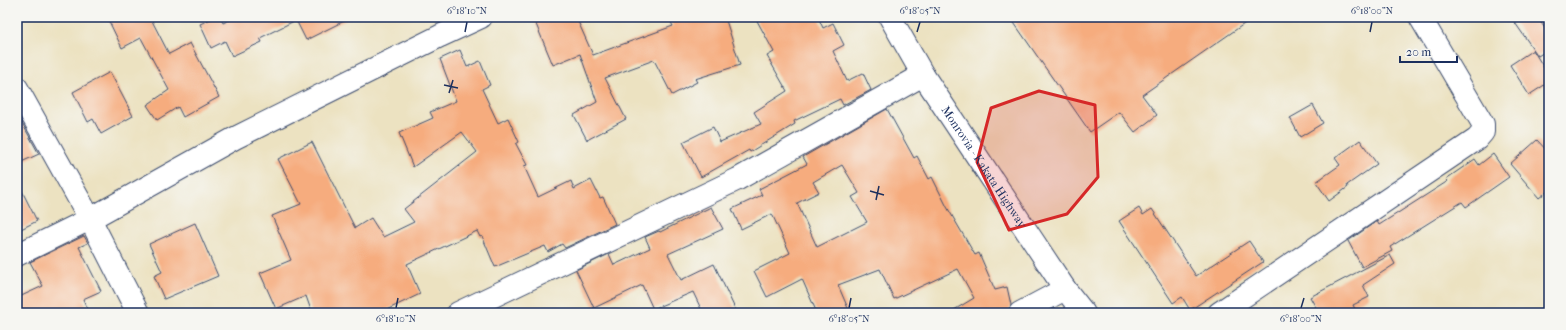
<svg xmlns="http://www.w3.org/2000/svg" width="1566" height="330" font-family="'IM FELL French Canon',serif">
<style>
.building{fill:#f6ac7e;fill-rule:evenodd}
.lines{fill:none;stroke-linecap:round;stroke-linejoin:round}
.street-casing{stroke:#3a4a6d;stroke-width:24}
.highway-casing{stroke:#3a4a6d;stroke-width:24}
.street{stroke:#fff;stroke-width:22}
.highway{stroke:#fff;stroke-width:22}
.marked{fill:#d62828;fill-opacity:0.2;stroke:#d62828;stroke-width:3;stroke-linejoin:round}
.ticks{fill:none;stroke:#1b2f5e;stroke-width:1.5}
.labels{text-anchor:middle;stroke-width:4;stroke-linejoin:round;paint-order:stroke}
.street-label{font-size:12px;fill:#1b2f5e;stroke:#f6f6f2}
.neatline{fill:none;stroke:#1b2f5e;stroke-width:1.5}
.ticks-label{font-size:10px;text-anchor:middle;fill:#1b2f5e}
</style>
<rect width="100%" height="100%" fill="#f6f6f2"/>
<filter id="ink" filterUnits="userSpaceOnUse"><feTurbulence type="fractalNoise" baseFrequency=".025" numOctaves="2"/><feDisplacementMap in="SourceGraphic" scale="8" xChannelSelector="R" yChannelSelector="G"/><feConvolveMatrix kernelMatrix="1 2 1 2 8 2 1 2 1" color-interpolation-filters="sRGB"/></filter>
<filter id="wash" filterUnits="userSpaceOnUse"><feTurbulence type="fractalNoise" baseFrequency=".012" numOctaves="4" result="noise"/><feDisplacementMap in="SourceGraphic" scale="16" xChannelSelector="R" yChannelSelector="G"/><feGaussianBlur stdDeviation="0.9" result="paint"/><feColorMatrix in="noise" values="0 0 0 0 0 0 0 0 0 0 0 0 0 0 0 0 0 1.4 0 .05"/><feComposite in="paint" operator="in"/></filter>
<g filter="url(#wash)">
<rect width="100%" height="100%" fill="#ece2c1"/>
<g id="blocks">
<g class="building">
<path d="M107,17H150L169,54L190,43L219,97L183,117L178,107L157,120L147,105L169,90L141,38L122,48Z"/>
<path d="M215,17H220L223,23L236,17H352L306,40L296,20L260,38L262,42L232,56L225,41L211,48L200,24Z"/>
<path d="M533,17H576L593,55L673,26L668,17H725L740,65L695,79L697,82L672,95L654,60L605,78L626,119L587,140L574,115L597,102L580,54L553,65Z"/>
<path d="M755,17H818L823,28L833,23L844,45L833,51L847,81L863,73L871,90L843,105L840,99L794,121L795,124L750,152L749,150L701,177L683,142L713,127L720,142L761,124L754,112L787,91L767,56L774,52Z"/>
<path d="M1010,17H1254L1142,95L1157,115L1135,132L1119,112L1090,132Z"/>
<path d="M1511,17H1537L1549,34V49L1538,56Z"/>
<path d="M460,50L467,67L480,61L490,85L482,89L498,123L508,118L519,142L516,144L527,165L524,166L538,197L571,181L574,189L591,180L600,198L603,197L615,224L565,248L562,244L548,252L545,246L495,267L482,236L480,237L477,231L407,264L420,294L380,313H312L306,296L276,309L260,273L291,260L272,216L301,204L278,159L312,142L355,228L371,218L383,237L414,222L404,209L477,152L462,132L413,167L399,133L433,118L430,112L456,101L440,59Z"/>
<path d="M1533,50L1549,76V82L1529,95L1510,65Z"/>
<path d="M110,72L133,116L101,134L93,119L88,122L73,92Z"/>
<path d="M1313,105L1323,123L1300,137L1290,118Z"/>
<path d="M887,109L914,158L917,156L929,179L932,177L947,207L975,255L979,253L995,290L1007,287L1011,305L1008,313H949L974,298L958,269L894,299L880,269L838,285L850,313H817L802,279L767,297L754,271L790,253L772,214L741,229L732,209L762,195L759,189L807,164L803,157ZM842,165L859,193L852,197L867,222L817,247L797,203L819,192L813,182Z"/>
<path d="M17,114L39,154L17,164Z"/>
<path d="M1360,140L1377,164L1347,185L1348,187L1329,201L1316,182L1340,165L1335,158Z"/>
<path d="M1537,140L1549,153V190L1539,198L1510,164Z"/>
<path d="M1493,154L1509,177L1466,207L1462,202L1390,247L1392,251L1362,267L1348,241L1377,221L1379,225L1448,181L1446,179L1475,159L1479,165Z"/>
<path d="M17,181L37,221L17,231Z"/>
<path d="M711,207L723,229L668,254L681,280L714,264L737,313H703L693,292L653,309L642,285L594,308L576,270L609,254L614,265L650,248L645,237L659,231L660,232Z"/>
<path d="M1139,208L1143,215L1152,209L1196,276L1249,241L1263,262L1190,310L1182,297L1173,303L1119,221Z"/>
<path d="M195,223L218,276L164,299L154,276L162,272L149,244Z"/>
<path d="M84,236L88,243L79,247L101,291L83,299L89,313H17V298L43,286L30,262Z"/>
<path d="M1390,255L1395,264L1363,285L1369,297L1353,305L1357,313H1319L1310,297Z"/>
</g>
</g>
</g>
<g filter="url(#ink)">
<use href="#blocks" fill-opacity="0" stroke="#3a4a6d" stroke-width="1"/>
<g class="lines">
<defs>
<g id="street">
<path d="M17,88L90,219L138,313"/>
<path d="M17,255L90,219L235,138L440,36L481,17"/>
<path d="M458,313L738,179L923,75"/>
<path d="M1020,313L1065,289"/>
<path d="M1219,313L1477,139L1483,132V124L1420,17"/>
</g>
<g id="highway">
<path id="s1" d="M890,17L923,75L1065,289L1084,313"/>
</g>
</defs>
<use href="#street" class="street-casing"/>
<use href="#highway" class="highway-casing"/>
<use href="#street" class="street"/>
<use href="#highway" class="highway"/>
</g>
</g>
<path class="marked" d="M1039,91L1095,105L1098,177L1067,214L1009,230L977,162L991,108Z"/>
<path class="ticks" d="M465,32L467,22M917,32L920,22M1370,32L1372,22M444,85L458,88M449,93L453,80M870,191L884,195M876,200L879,186M396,308L398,298M849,308L851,298M1301,308L1304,298"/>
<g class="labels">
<g class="street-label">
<text dy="4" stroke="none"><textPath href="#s1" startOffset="177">Monrovia - Kakata Highway</textPath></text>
</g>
</g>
<rect width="1566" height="330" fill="none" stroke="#f6f6f2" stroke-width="44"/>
<path d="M1400 56v6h57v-6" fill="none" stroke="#1b2f5e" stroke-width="2"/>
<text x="1406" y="56" font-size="12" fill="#1b2f5e" stroke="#f6f6f2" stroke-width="3" paint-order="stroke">20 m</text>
<rect x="22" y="22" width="1522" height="286" class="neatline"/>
<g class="ticks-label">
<text x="467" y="14">6°18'10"N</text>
<text x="920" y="14">6°18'05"N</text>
<text x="1372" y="14">6°18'00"N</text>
<text x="396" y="322">6°18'10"N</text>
<text x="849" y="322">6°18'05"N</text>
<text x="1301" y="322">6°18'00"N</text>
</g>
</svg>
